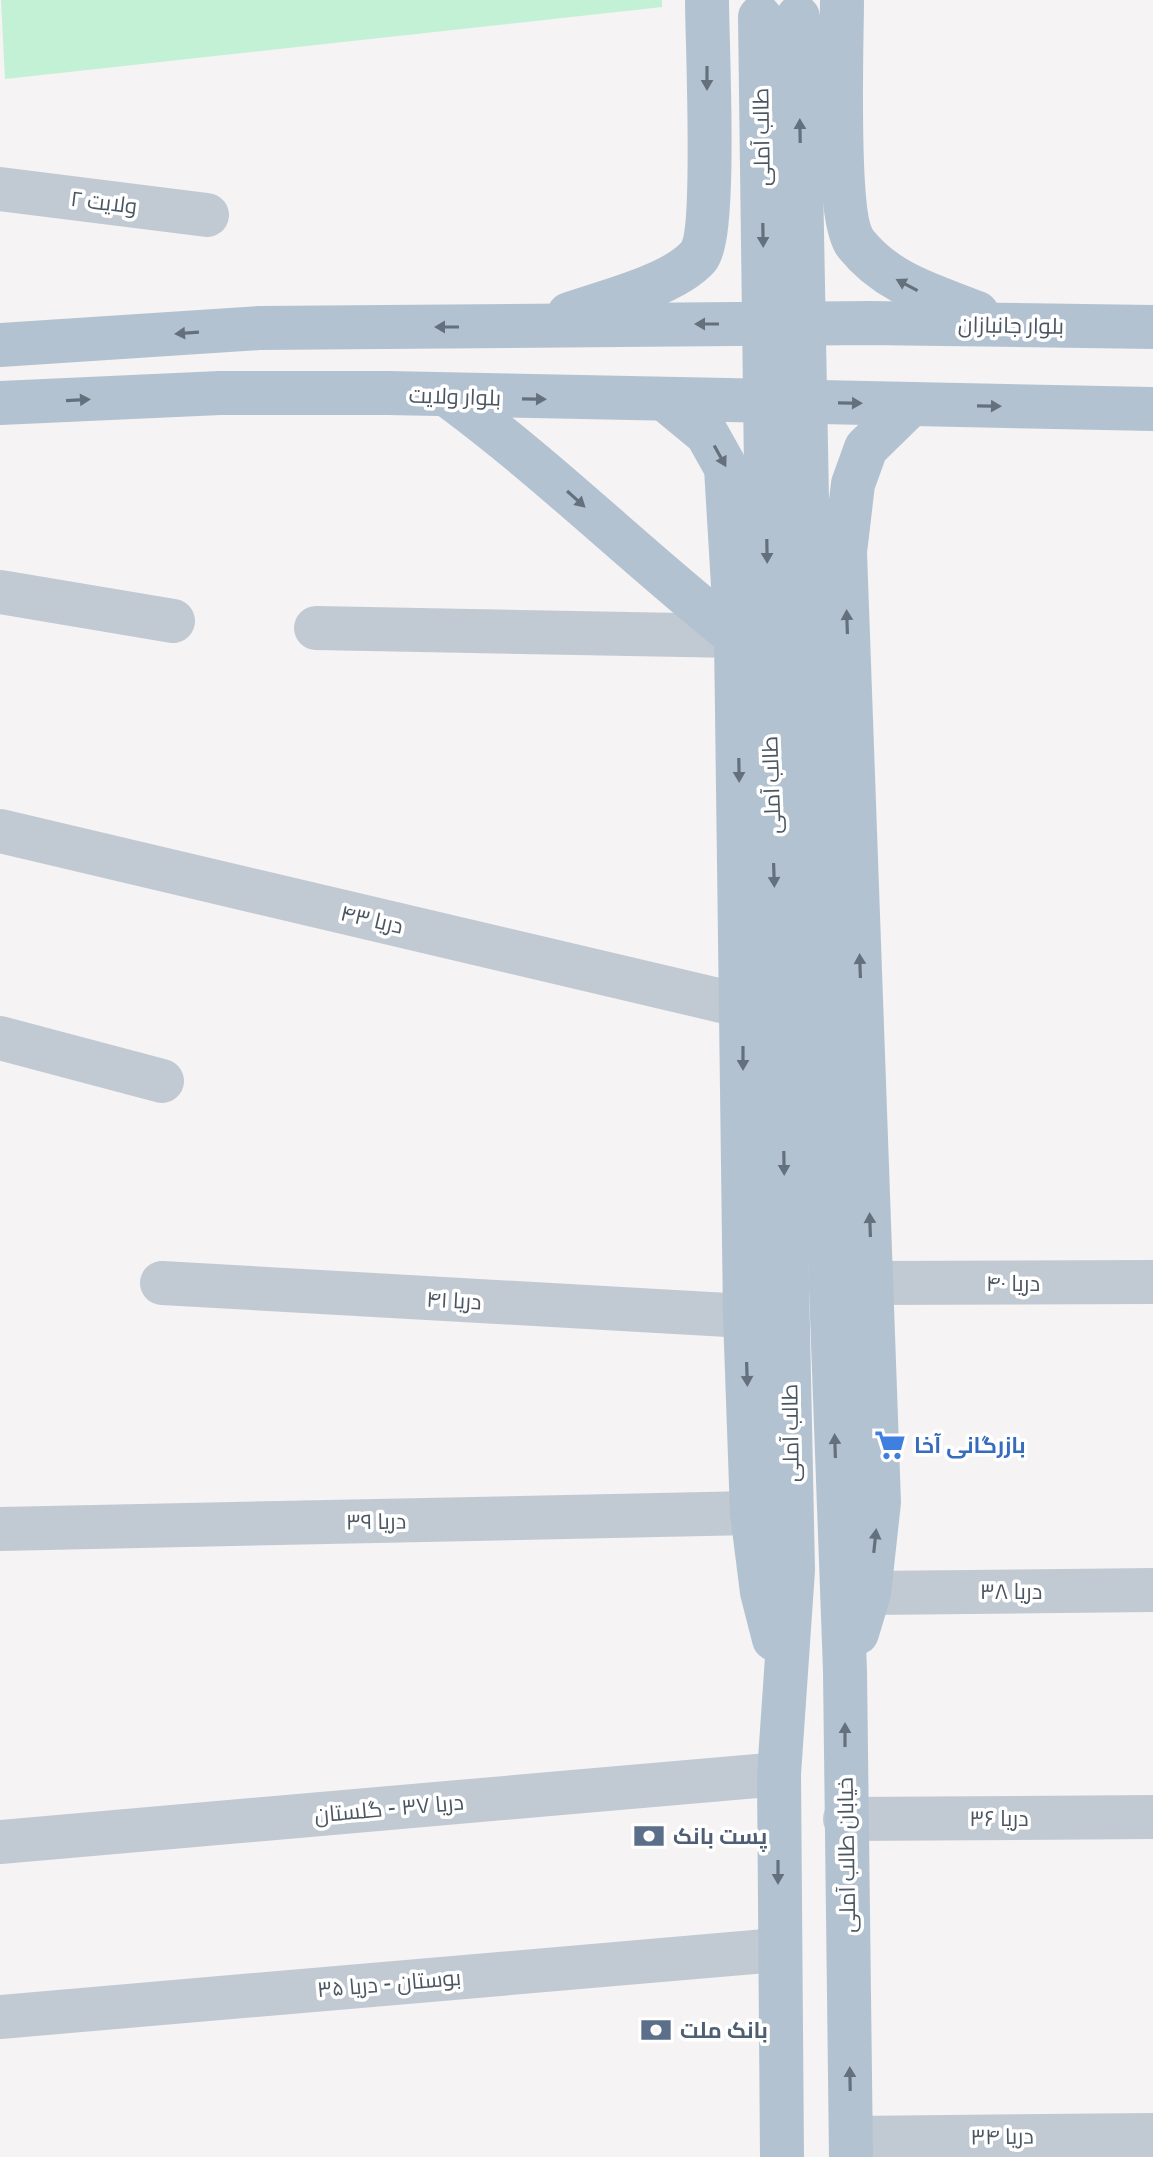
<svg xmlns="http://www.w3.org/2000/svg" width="1153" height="2157" font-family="'IBM Plex Sans',Cairo,sans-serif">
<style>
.green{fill:#c3f1d5}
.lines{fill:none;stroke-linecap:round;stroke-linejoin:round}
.minor{stroke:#c1cad2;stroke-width:44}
.major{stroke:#b3c2d1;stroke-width:44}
.major-bridge{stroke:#b3c2d1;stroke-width:44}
.oneway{fill:#64717d}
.labels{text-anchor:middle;stroke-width:7;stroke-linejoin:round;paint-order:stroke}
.street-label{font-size:22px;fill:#4a5661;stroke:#fff}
.shop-label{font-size:22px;font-weight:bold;fill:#366cbe;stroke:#fff;text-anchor:start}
.service-label{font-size:22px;font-weight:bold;fill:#4e5e75;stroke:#fff;text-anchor:start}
</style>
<rect width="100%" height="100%" fill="#f5f3f3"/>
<path class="green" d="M1,0H662V7L5,79Z"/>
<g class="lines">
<g class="minor">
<path d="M0,189L207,215"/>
<path d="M0,592L173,621"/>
<path d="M316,628L736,636"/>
<path d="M0,831L743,1006"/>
<path d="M0,1038L162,1081"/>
<path d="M162,1283L745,1316"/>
<path d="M872,1283L1153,1282"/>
<path d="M0,1529L752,1513"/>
<path d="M869,1593L1153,1590"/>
<path d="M845,1819L1153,1817"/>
<path d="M0,1842L779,1774"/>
<path d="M0,2017L778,1950"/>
<path d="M851,2138L1153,2135"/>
</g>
<g class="major">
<path d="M842,0C842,42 835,218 856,244C888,284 932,295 977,313"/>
<path d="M569,314C605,302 673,285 698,257C717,234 707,42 707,0"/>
<path d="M0,345L259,328L869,323L1153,327"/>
<path d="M450,397C550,471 639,559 736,636"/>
<path d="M667,401L707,434L726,468L736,636L745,1316L752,1513L762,1592L774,1639"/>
<path d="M0,403L220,393H388L1153,409"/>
<path d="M770,769L783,1087L793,1570L779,1774L782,2157"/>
<path d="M812,769L845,1671L851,2157"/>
<path d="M857,1633L869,1593L879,1502L845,552L853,484L866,448L911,404"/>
</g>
<g class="major-bridge">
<path d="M760,17L770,769"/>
<path d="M798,17L812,769"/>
</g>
</g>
<defs><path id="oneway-solid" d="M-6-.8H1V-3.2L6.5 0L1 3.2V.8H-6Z" transform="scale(2)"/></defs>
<g class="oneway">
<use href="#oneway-solid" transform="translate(707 78) rotate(90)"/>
<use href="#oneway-solid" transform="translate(800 131) rotate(-91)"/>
<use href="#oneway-solid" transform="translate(763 235) rotate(89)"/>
<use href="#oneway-solid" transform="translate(907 285) rotate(-152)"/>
<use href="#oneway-solid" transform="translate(707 324) rotate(180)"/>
<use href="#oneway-solid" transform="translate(447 327) rotate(180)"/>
<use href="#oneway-solid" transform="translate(187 333) rotate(176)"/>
<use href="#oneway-solid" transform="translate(534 399) rotate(1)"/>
<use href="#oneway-solid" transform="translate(78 400) rotate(-3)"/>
<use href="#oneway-solid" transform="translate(850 403) rotate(1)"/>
<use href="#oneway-solid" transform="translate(989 406) rotate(1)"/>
<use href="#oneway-solid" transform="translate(720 456) rotate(61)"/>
<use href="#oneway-solid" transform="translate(576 499) rotate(42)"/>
<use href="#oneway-solid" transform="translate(767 551) rotate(89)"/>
<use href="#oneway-solid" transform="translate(847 622) rotate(-92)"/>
<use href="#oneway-solid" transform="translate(739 770) rotate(89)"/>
<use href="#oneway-solid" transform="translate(774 875) rotate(88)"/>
<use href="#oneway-solid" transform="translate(860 966) rotate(-92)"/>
<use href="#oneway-solid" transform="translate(743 1058) rotate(90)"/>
<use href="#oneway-solid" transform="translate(784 1163) rotate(89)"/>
<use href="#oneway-solid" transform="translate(870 1225) rotate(-92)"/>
<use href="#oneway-solid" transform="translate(747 1374) rotate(88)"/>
<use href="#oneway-solid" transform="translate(835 1446) rotate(-92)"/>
<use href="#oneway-solid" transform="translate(875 1541) rotate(-84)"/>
<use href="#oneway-solid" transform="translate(845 1735) rotate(-90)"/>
<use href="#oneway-solid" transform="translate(778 1872) rotate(90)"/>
<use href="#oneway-solid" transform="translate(850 2079) rotate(-91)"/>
</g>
<defs>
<symbol id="supermarket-bare" viewBox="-9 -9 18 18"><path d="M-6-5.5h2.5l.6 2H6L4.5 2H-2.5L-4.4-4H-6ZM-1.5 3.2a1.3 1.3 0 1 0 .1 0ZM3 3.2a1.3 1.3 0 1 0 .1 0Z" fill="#3f7fe0" stroke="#fff" stroke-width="2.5" paint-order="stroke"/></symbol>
<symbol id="bank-bare" viewBox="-9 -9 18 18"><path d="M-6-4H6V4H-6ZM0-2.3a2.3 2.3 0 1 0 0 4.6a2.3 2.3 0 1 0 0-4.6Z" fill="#5c6f8a" stroke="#fff" stroke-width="2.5" paint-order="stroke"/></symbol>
</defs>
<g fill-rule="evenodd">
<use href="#supermarket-bare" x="868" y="1423" width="44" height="44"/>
<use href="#bank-bare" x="627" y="1814" width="44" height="44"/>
<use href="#bank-bare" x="634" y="2008" width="44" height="44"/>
</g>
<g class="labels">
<g class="street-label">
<text transform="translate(761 137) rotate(-91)" y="8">طالب آملی</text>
<text transform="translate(104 202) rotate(7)" y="8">ولایت ۲</text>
<text transform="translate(1011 325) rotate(1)" y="8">بلوار جانبازان</text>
<text transform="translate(455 396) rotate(2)" y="8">بلوار ولایت</text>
<text transform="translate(771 785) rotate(-92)" y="8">طالب آملی</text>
<text transform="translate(372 919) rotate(13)" y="8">دریا ۴۳</text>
<text x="1013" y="1291">دریا ۴۰</text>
<text transform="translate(454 1300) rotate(3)" y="8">دریا ۴۱</text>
<text transform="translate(790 1433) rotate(-91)" y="8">طالب آملی</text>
<text transform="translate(376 1521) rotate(-1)" y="8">دریا ۳۹</text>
<text x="1011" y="1599">دریا ۳۸</text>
<text transform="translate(389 1808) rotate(-5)" y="8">دریا ۳۷ - گلستان</text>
<text x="999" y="1826">دریا ۳۶</text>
<text transform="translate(846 1855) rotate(-91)" y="8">خیابان طالب آملی</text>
<text transform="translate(389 1983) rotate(-5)" y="8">بوستان - دریا ۳۵</text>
<text transform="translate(1002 2136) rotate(-1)" y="8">دریا ۳۴</text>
</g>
<g class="shop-label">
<text x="914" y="1453">بازرگانی آخا</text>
</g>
<g class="service-label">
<text x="673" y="1844">پست بانک</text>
<text x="680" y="2038">بانک ملت</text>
</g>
</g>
</svg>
